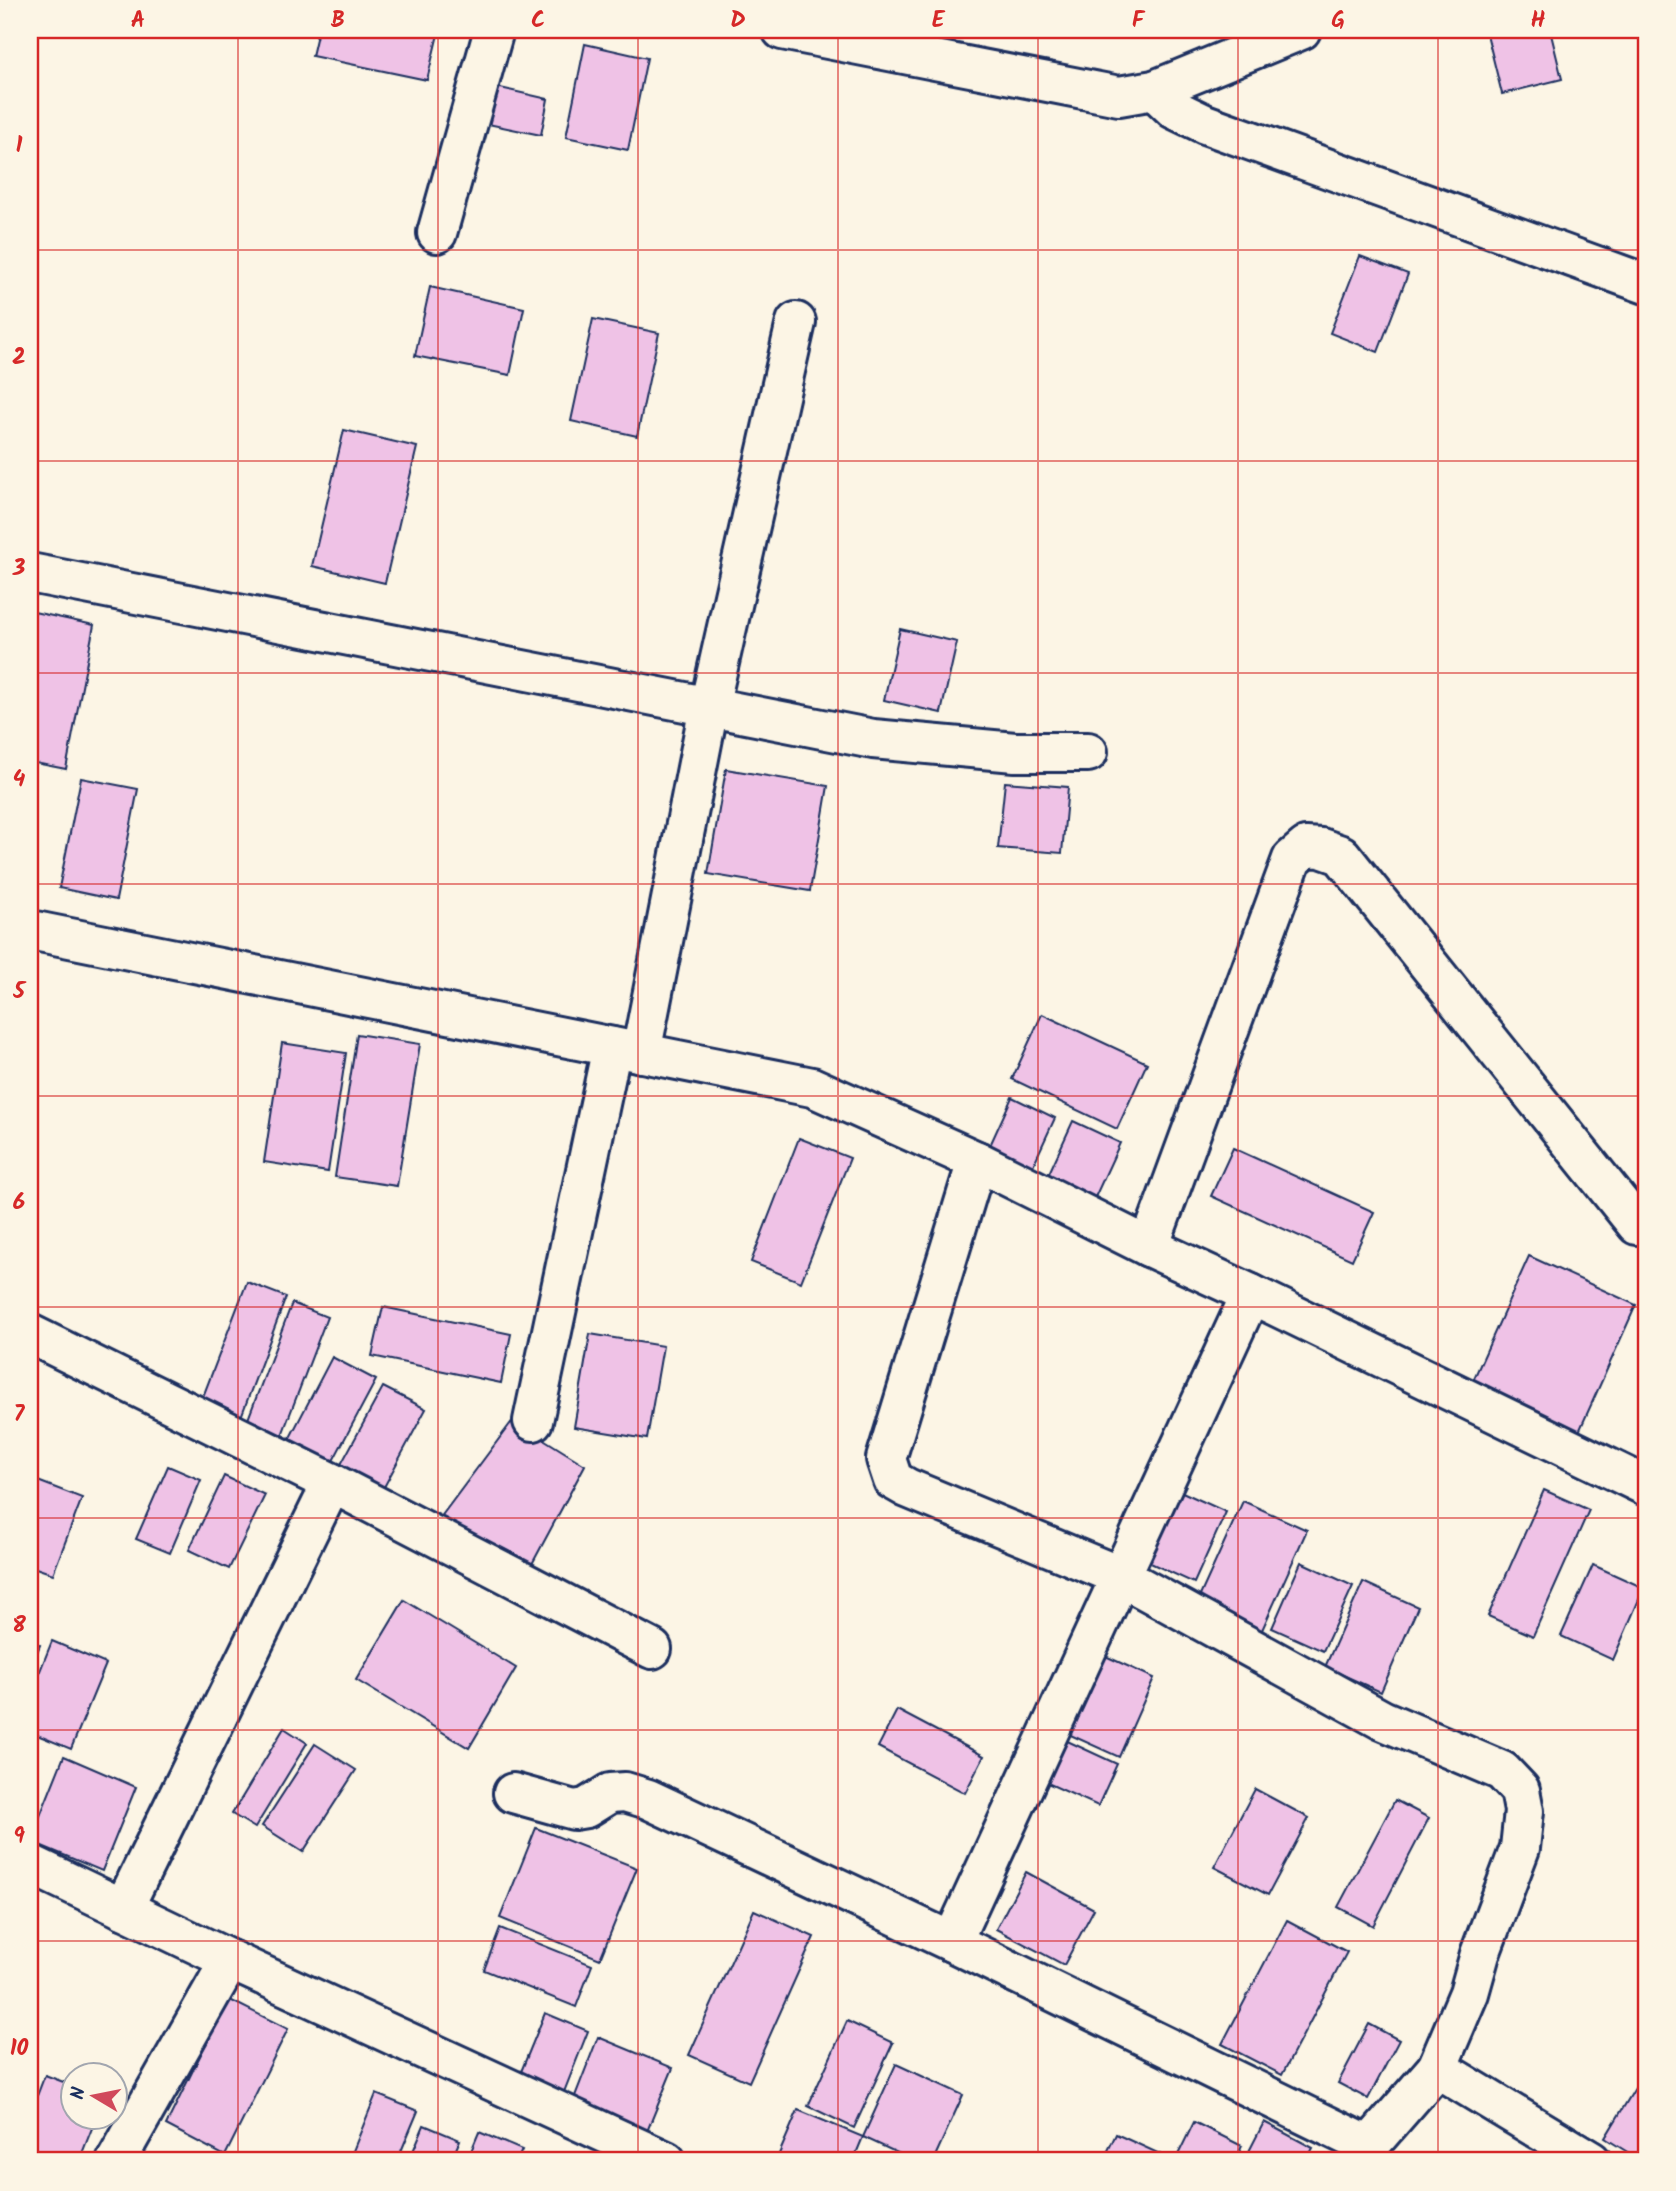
<svg xmlns="http://www.w3.org/2000/svg" width="1676" height="2191" font-family="Kalam,sans-serif">
<style>
.building{fill:#efc2e6;stroke:#1b2f5e;stroke-width:2}
.lines{fill:none;stroke-linecap:round;stroke-linejoin:round}
.minor-casing{stroke:#1b2f5e;stroke-width:44}
.minor{stroke:#fcf5e5;stroke-width:38}
.grid{fill:none;stroke:#d62828;stroke-width:2;stroke-opacity:0.55}
.neatline{fill:none;stroke:#d62828;stroke-width:2.5}
.grid-label{font-size:23px;text-anchor:middle;font-weight:bold;fill:#d62828}
</style>
<rect width="100%" height="100%" fill="#fcf5e5"/>
<filter id="ink" filterUnits="userSpaceOnUse"><feTurbulence type="fractalNoise" baseFrequency=".0143" numOctaves="2"/><feDisplacementMap in="SourceGraphic" scale="14" xChannelSelector="R" yChannelSelector="G"/><feConvolveMatrix kernelMatrix="1 2 1 2 8 2 1 2 1" color-interpolation-filters="sRGB"/></filter>
<g filter="url(#ink)">
<g class="building">
<path d="M318,30H439L427,80L312,56Z"/>
<path d="M1486,30H1550L1562,79L1502,94Z"/>
<path d="M585,44L647,58L628,150L566,137Z"/>
<path d="M496,87L548,99L541,135L488,124Z"/>
<path d="M1360,256L1408,274L1378,352L1330,333Z"/>
<path d="M430,287L524,308L510,375L415,356Z"/>
<path d="M593,319L659,333L637,436L571,421Z"/>
<path d="M344,430L417,447L385,583L312,566Z"/>
<path d="M34,612L94,625L66,769L30,762V634Z"/>
<path d="M900,629L957,642L941,713L884,700Z"/>
<path d="M726,769L828,786L810,891L708,874Z"/>
<path d="M81,778L138,789L116,900L59,888Z"/>
<path d="M1005,782L1068,787L1062,853L998,848Z"/>
<path d="M1042,1014L1147,1063L1117,1129L1012,1079Z"/>
<path d="M357,1034L420,1044L397,1186L335,1177Z"/>
<path d="M282,1043L346,1053L328,1172L264,1162Z"/>
<path d="M1012,1097L1055,1118L1025,1183L982,1163Z"/>
<path d="M1073,1121L1120,1143L1091,1206L1044,1184Z"/>
<path d="M799,1138L850,1158L801,1282L751,1262Z"/>
<path d="M1233,1148L1374,1212L1352,1260L1211,1196Z"/>
<path d="M1529,1256L1636,1305L1578,1434L1471,1385Z"/>
<path d="M247,1282L286,1297L241,1417L201,1402Z"/>
<path d="M292,1303L327,1317L282,1435L247,1422Z"/>
<path d="M383,1307L511,1334L501,1383L372,1356Z"/>
<path d="M590,1334L663,1346L647,1439L574,1427Z"/>
<path d="M332,1357L376,1380L326,1474L283,1451Z"/>
<path d="M383,1387L426,1409L376,1502L333,1479Z"/>
<path d="M513,1420L585,1465L524,1579L440,1518Z"/>
<path d="M168,1466L201,1480L170,1553L136,1539Z"/>
<path d="M224,1476L265,1495L229,1569L189,1550Z"/>
<path d="M30,1478L82,1498L53,1574L30,1566Z"/>
<path d="M1178,1490L1226,1512L1194,1583L1146,1561Z"/>
<path d="M1544,1490L1589,1510L1533,1636L1488,1616Z"/>
<path d="M1243,1501L1307,1530L1258,1639L1194,1609Z"/>
<path d="M1301,1562L1353,1586L1323,1651L1272,1628Z"/>
<path d="M1593,1565L1644,1588L1613,1660L1561,1636Z"/>
<path d="M1363,1582L1418,1607L1381,1692L1325,1667Z"/>
<path d="M404,1600L516,1668L469,1748L356,1680Z"/>
<path d="M30,1641L40,1645L30,1669Z"/>
<path d="M52,1641L106,1664L71,1749L30,1732V1696Z"/>
<path d="M1101,1654L1154,1678L1119,1757L1066,1733Z"/>
<path d="M897,1710L984,1756L965,1793L878,1747Z"/>
<path d="M284,1728L307,1743L255,1828L232,1814Z"/>
<path d="M1063,1739L1117,1764L1098,1806L1043,1781Z"/>
<path d="M315,1744L356,1770L303,1852L262,1826Z"/>
<path d="M64,1756L136,1787L102,1871L30,1841Z"/>
<path d="M1255,1789L1309,1818L1268,1895L1214,1867Z"/>
<path d="M1395,1800L1429,1818L1373,1926L1338,1907Z"/>
<path d="M536,1828L637,1868L600,1959L500,1918Z"/>
<path d="M1026,1872L1094,1909L1064,1965L996,1929Z"/>
<path d="M754,1910L814,1937L749,2082L689,2055Z"/>
<path d="M1287,1920L1347,1952L1282,2075L1222,2044Z"/>
<path d="M500,1928L592,1965L576,2007L484,1970Z"/>
<path d="M228,1999L288,2029L225,2156L166,2125Z"/>
<path d="M545,2013L588,2031L562,2097L518,2079Z"/>
<path d="M847,2021L893,2043L854,2128L808,2106Z"/>
<path d="M1369,2024L1399,2040L1368,2099L1338,2083Z"/>
<path d="M598,2037L673,2068L646,2134L572,2104Z"/>
<path d="M896,2064L963,2095L933,2161H915L863,2137Z"/>
<path d="M1646,2070V2161H1642L1605,2138Z"/>
<path d="M45,2075L74,2086V2118H96L79,2161H30V2114Z"/>
<path d="M376,2094L418,2111L397,2161H349Z"/>
<path d="M798,2110L863,2137L853,2161H776Z"/>
<path d="M1194,2122L1242,2146L1235,2161H1175Z"/>
<path d="M1264,2122L1313,2148L1306,2161H1244Z"/>
<path d="M424,2125L460,2140L451,2161H409Z"/>
<path d="M479,2132L522,2150L517,2161H467Z"/>
<path d="M1116,2134L1160,2154L1157,2161H1103Z"/>
</g>
<g class="lines">
<defs>
<g id="minor">
<path d="M782,30L1119,96L1154,90L1301,30"/>
<path d="M1154,90L1174,109L1205,124L1646,284"/>
<path d="M437,233L494,30"/>
<path d="M30,573L873,739L1015,752H1088"/>
<path d="M30,930L812,1087L977,1161L1149,1247L1251,1294L1646,1486"/>
<path d="M641,1053L709,707L796,322"/>
<path d="M977,1161L886,1459L893,1480L907,1488L1122,1577L1382,1720L1502,1771L1520,1790L1524,1811L1520,1848L1480,1954L1469,1993L1437,2068L1591,2161"/>
<path d="M1149,1247L1292,859L1306,847L1321,848L1341,855L1637,1225"/>
<path d="M30,1334L332,1483"/>
<path d="M533,1421L612,1047"/>
<path d="M513,1793L574,1810L586,1808L610,1793L625,1792L648,1799L952,1942L1369,2146L1437,2068"/>
<path d="M30,1864L230,1960L666,2161"/>
<path d="M123,1909L332,1483L652,1649"/>
<path d="M952,1942L1251,1294"/>
<path d="M116,2161L230,1960"/>
</g>
</defs>
<use href="#minor" class="minor-casing"/>
<use href="#minor" class="minor"/>
</g>
</g>
<path class="grid" d="M238,30V2161M438,30V2161M638,30V2161M838,30V2161M1038,30V2161M1238,30V2161M1438,30V2161M30,250H1646M30,461H1646M30,673H1646M30,884H1646M30,1096H1646M30,1307H1646M30,1518H1646M30,1730H1646M30,1941H1646"/>
<rect width="1676" height="2191" fill="none" stroke="#fcf5e5" stroke-width="77"/>
<g transform="translate(94 2096) rotate(280)"><circle r="33" fill="#fcf5e5" stroke="#a2a6af" stroke-width="2"/>
<path d="M0-5L12 26L0 18L-12 26Z" fill="#d1495b"/>
<text y="-10" font-size="19" font-weight="bold" text-anchor="middle" fill="#1b2f5e">N</text>
</g>
<rect x="38" y="38" width="1600" height="2114" class="neatline"/>
<g class="grid-label">
<text x="138" y="27">A</text>
<text x="338" y="27">B</text>
<text x="538" y="27">C</text>
<text x="738" y="27">D</text>
<text x="938" y="27">E</text>
<text x="1138" y="27">F</text>
<text x="1338" y="27">G</text>
<text x="1538" y="27">H</text>
<text x="19" y="152">1</text>
<text x="19" y="364">2</text>
<text x="19" y="575">3</text>
<text x="19" y="786">4</text>
<text x="19" y="998">5</text>
<text x="19" y="1209">6</text>
<text x="19" y="1421">7</text>
<text x="19" y="1632">8</text>
<text x="19" y="1843">9</text>
<text x="19" y="2055">10</text>
</g>
</svg>
